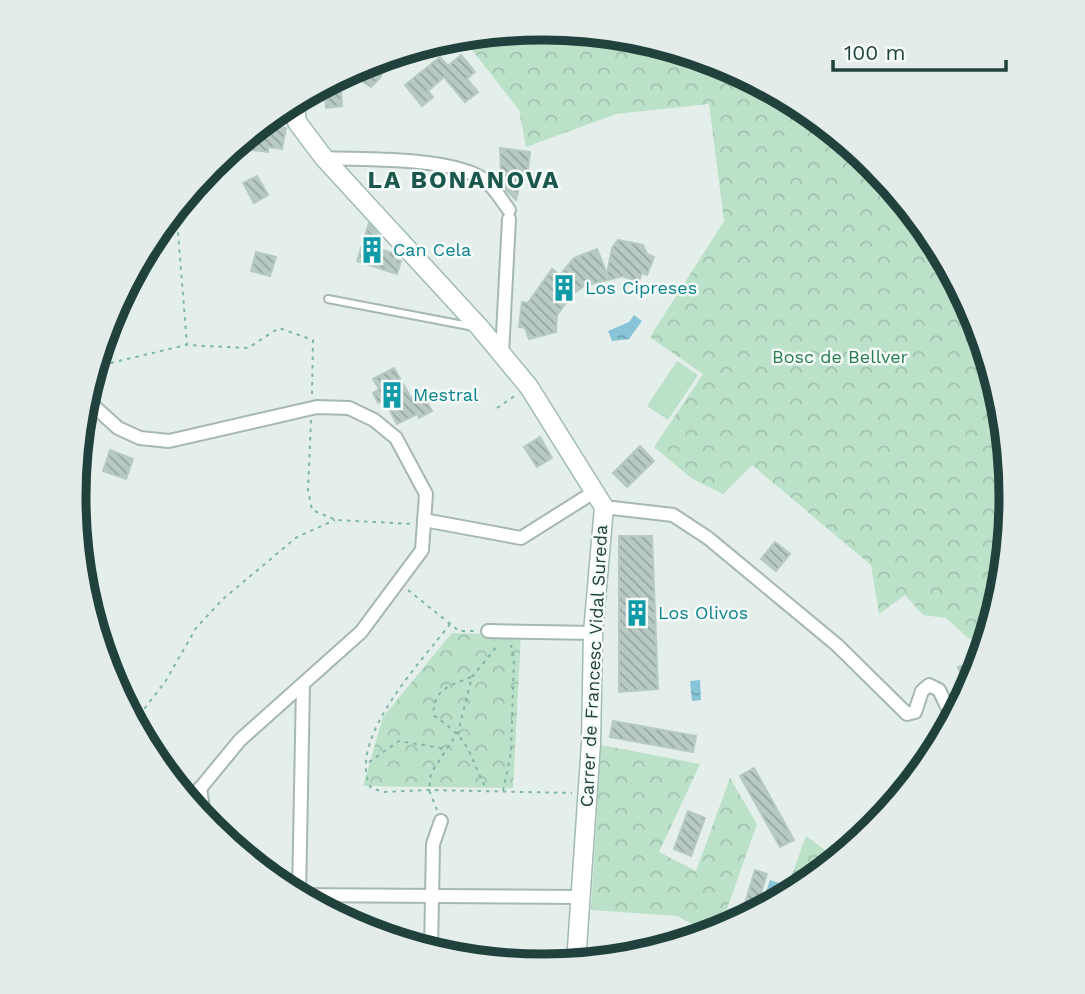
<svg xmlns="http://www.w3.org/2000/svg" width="1085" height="994" font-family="'Work Sans',sans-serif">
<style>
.forest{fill:url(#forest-crowns)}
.pitch{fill:#bbe1c9}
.water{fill:url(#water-ripples)}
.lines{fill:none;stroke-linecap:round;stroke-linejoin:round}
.stream{stroke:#88c4d8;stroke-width:3.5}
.building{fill:url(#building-back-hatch);stroke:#b6c9c3;stroke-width:2}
.lane-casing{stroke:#a6b8b3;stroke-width:10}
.street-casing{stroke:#a6b8b3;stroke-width:16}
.secondary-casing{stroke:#a1bbb4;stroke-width:21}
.path{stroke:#82b5a9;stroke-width:2;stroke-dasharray:3.5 5;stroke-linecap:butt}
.lane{stroke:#fff;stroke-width:6}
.street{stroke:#fff;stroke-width:12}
.secondary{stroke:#fff;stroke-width:18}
.labels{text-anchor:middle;stroke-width:5;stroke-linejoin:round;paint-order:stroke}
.culture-label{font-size:18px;fill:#0d838f;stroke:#f5fbf8;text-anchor:start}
.park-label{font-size:18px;fill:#287d50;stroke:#f5fbf8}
.street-label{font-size:18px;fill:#21423c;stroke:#f5fbf8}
.district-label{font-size:24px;font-weight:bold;letter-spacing:2px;fill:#1b574d;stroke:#f5fbf8}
.rim{fill:none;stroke:#21423c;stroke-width:9}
</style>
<defs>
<pattern id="forest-crowns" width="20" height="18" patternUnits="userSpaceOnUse" patternTransform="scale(1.75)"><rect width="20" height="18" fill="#bbe1c9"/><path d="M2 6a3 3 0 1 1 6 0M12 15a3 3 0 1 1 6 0" fill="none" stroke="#a0c2ae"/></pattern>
<pattern id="water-ripples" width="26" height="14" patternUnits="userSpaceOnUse" patternTransform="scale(1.75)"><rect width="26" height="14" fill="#88c4d8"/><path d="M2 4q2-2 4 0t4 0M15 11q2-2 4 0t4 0" fill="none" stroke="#6fa1b0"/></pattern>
<pattern id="building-back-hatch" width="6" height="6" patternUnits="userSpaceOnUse" patternTransform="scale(1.75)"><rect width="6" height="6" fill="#b9cac4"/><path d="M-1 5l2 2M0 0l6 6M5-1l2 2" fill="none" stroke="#96a6a0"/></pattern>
</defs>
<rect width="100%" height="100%" fill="#e4efeb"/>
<g class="forest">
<path d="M543,28C604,34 667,39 724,65C880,135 990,280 1007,451C1008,466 1012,483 1011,498C1011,517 1008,537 1006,556L1000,558L989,580L1000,598L987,641L968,638L946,618L923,615L905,595L879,614L871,565L752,465L723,494L691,478L654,447L703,374L650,337L724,221L709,104L616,114L526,147L519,110L461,36Z"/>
<path d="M452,633L521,635L513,788L363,786L383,717Z"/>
<path d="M601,745L700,764L659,852L696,871L730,778L757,824L723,920L738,922L711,934L677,916L591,910Z"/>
<path d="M806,836L837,859L803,887L784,897Z"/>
</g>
<path class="pitch" d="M677,361L698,375L668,420L647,406Z"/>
<g class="water">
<path d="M634,315L642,321L629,339L612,341L608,331L629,322Z"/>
<path d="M700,680L701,700L692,701L690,681Z"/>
<path d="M770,880L779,883L773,903L767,906L762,905Z"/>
</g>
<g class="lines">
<g class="stream">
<path d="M992,370V385L1003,414"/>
<path d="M1001,593L995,575L1005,559"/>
</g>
</g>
<g class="building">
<path d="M391,55L380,78L371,87L348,72Z"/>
<path d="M461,55L475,72L467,79L478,92L465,102L444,77L428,91L433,97L422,106L405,85L440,57L448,66Z"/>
<path d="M340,76L342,106L326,108L324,84Z"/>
<path d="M261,124L286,128L282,149L268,147V152L251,150L253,137L247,136Z"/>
<path d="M500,148L530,152L527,179H521L516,200L505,189L507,176L501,175Z"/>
<path d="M257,176L268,195L254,203L243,183Z"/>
<path d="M369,223L377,233L373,247L395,254L394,259L401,261L397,274L357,261Z"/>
<path d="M618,240L643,245L647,254L654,257L647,275L642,273L638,283L623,276L584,286L572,295L557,315L556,332L529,339L525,328L519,327L522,302L528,303L552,269L560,275L574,258L597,249L607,274L612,248Z"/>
<path d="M256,252L276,257L270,276L251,271Z"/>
<path d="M394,368L411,398L422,392L432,411L419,418L417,414L397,424L384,400L378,403L373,393L379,389L373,379Z"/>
<path d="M540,437L552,458L537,467L524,447Z"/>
<path d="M640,446L654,461L627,487L613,473Z"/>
<path d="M110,450L133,459L126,479L103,471Z"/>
<path d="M619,536H652L658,689L619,692Z"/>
<path d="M775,542L790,554L776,571L761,559Z"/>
<path d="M981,659L973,682L965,685L958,667Z"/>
<path d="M613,721L696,736L693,752L610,737Z"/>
<path d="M754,768L794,840L780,847L740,776Z"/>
<path d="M688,811L705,818L691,856L674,849Z"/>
<path d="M755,870L767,874L755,911L744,907Z"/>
</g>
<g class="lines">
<defs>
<path id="lane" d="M328,299L474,327"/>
<g id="street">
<path d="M324,158C366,160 443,157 480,177C493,185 500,198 509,210"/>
<path d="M502,354L509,219"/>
<path d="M85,398L118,428L140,438L169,441L317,407L349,408L374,420L396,438L426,494L422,550L361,632L240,740L189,802"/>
<path d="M604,507L673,515L708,538L837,645L907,714L915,712L922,691L929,685L939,690L953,719"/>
<path d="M424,520L521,538L594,492"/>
<path d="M488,631L593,633"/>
<path d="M200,788L205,822"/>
<path d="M297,895L580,897"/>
<path d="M299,896L303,685"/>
<path d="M431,951L433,844L441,821"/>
</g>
<path id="secondary" d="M294,100L297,122L324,158L481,329L529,387L604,507L593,633L591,743L576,963"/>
</defs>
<use href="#lane" class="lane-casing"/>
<use href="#street" class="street-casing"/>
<use href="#secondary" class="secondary-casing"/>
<g class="path">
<path d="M176,207L187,345L248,348L279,328L313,340L312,396"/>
<path d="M94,367L186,345"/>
<path d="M497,408L516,395"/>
<path d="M311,420L308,490L312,510L336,520L413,524"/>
<path d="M408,590L459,631H476"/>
<path d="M1001,593L995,575L1005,559"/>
<path d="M450,624C423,660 345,740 371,788L384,792L429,790L572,793"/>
<path d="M471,677C448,687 435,687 433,715C474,743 466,751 487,790"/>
<path d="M134,722L165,682L196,628L223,599L297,537L335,520"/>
<path d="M369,762L399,741L447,749"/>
<path d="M503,791L511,753L514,658L511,645"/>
<path d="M437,810L429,790L431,773L458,732L472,677L498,645"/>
</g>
<use href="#lane" class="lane"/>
<use href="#street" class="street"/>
<use href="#secondary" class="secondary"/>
</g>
<defs>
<symbol id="building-bare" viewBox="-9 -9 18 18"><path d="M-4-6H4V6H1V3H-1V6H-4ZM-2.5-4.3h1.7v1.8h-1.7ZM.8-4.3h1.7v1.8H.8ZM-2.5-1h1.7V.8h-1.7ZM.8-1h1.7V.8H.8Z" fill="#0f9aa8" stroke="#f5fbf8" stroke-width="2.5" paint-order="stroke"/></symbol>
</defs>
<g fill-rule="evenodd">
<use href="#building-bare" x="353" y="231" width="38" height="38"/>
<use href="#building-bare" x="545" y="269" width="38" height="38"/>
<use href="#building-bare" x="373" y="376" width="38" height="38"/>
<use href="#building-bare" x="618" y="594" width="38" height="38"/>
</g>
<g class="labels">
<g class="culture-label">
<text x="393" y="256">Can Cela</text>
<text x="585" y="294">Los Cipreses</text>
<text x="413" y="401">Mestral</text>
<text x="658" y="619">Los Olivos</text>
</g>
<g class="park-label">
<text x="840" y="363">Bosc de Bellver</text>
</g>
<g class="street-label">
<text transform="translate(594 666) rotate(-87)" y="6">Carrer de Francesc Vidal Sureda</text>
</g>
<g class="district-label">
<text x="464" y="188">LA BONANOVA</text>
</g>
</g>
<path d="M0 0H1085V994H0ZM542 40H543A456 456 0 0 1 999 496V498A456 456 0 0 1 543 954H542A456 456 0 0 1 86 498V496A456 456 0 0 1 542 40Z" fill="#e4ece9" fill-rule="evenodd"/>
<path class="rim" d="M542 40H543A456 456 0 0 1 999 496V498A456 456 0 0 1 543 954H542A456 456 0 0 1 86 498V496A456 456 0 0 1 542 40Z"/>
<path d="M833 60v10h173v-10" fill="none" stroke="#21423c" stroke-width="3.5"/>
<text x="844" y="60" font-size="21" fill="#21423c" stroke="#f5fbf8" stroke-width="5" paint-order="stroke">100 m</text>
</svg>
